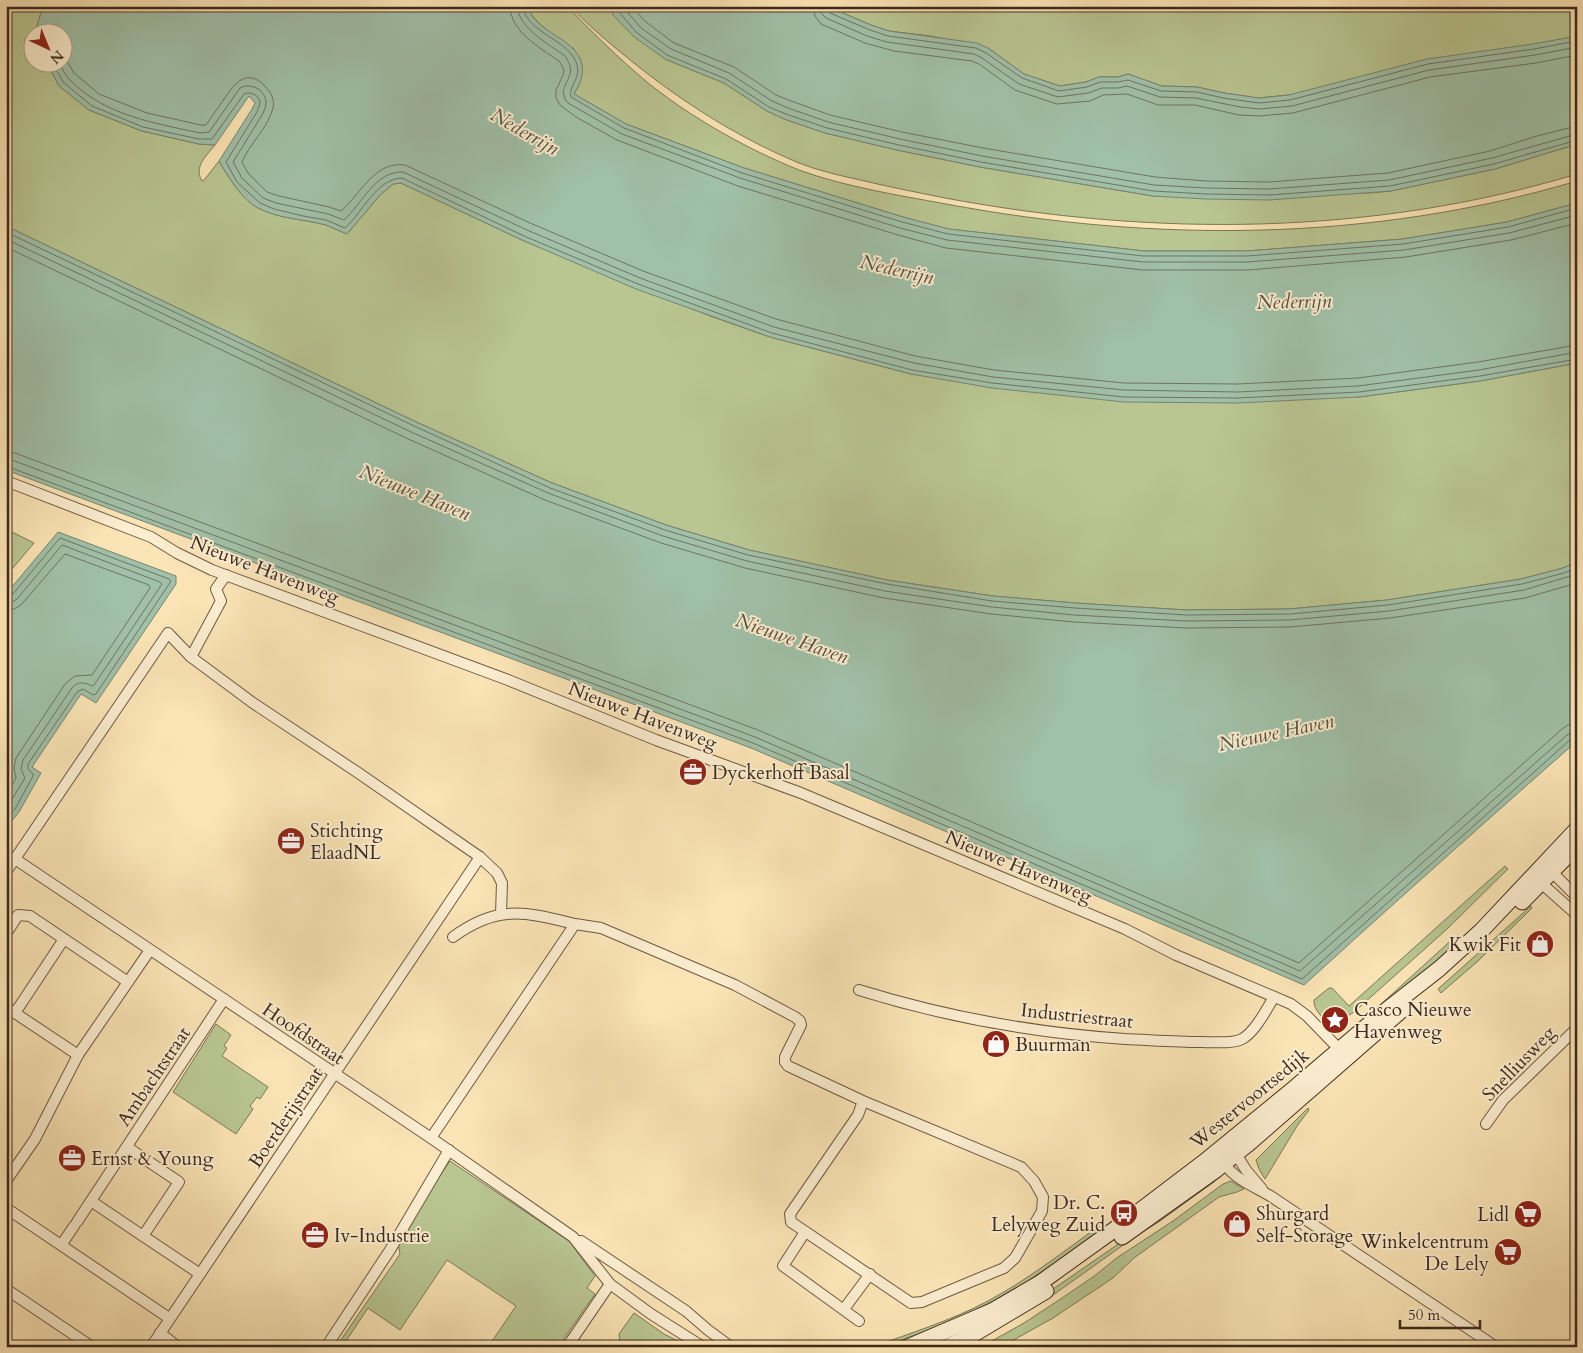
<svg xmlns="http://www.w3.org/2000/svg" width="1583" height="1353" font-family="Cardo,serif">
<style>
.green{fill:#b9c692;stroke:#7c7858}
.water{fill:#a0c0a8;stroke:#798471}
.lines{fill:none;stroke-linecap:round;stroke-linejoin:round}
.shore{stroke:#6f7464;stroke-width:1}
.minor-casing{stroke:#6d5845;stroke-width:12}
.secondary-casing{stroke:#3e291f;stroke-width:17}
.minor{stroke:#fceed0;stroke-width:10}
.secondary{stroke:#fceed0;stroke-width:15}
.labels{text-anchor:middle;stroke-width:4;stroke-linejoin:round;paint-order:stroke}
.street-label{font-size:19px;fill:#3e291f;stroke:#fceed0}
.poi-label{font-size:19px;fill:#3e291f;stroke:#fceed0;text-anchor:start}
.water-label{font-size:20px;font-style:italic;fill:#564f41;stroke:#fceed0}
</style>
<rect width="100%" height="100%" fill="#fbe5b6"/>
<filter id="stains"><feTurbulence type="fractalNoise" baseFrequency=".004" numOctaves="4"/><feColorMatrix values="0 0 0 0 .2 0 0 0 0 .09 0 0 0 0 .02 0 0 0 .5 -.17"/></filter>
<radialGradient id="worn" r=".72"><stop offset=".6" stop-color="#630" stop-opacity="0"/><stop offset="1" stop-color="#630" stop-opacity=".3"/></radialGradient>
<g class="green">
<path d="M6,6H43L35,32H32V62L47,63L59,86L89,110L142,131L199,144L215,145C207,155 193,167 202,181L205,179L219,161C228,177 242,199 258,208C279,219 304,219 326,225C333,228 340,231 347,234L380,195L393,184L401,183L522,240L710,316L770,337L911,374L1359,397L1480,381L1577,363V562L1563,568L1521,579L1387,600L1289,609L1186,610L1075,603L993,596L887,580L749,550L666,525L552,483L414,421L6,226Z"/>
<path d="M528,6H567C588,28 610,50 633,70C677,110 744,148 799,170C846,187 897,195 946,204C1155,243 1372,242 1577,181V203L1507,222L1403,239L1247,251H1144L948,229L903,217L744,168L626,124L574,94L579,85L574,49C561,39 531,23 528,6Z"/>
<path d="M570,6H608L614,16L665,59L724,83L767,111L784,119L825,133L897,150L980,167L1153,196L1369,193L1391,191L1495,169L1577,144V174C1372,236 1154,237 945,198C915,192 885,186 856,179C837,175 817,170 799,163C732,135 673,96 618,50C601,36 585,22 570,6Z"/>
<path d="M826,6H1577V36L1289,95L1258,98L1224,93L1197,87L1162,86L1128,74L1118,77H1099L1086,82L1060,86L1024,74L988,48L931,36L889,31L871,25Z"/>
<path d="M6,529L34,543L6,576Z"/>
<path d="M1505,866L1508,869L1446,930L1354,1012L1333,1026C1325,1020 1313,1011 1314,1000L1329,988H1332L1349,1006Z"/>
<path d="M1531,906L1532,908L1478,961L1441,993L1438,989Z"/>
<path d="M1457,935L1461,938L1449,955L1358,1025Z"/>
<path d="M216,1024L231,1035L224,1046L227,1048L222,1056L268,1087L260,1099L257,1097L250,1106L253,1109L236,1134L173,1092Z"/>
<path d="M1308,1108L1309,1110L1297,1126L1265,1179L1259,1169L1256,1160Z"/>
<path d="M450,1161L569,1241L595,1276L587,1288L595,1294L558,1347H488L516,1306L447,1260L400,1330L368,1308L342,1347H336L400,1254L398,1243L418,1208Z"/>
<path d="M1215,1181L1160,1221L1133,1238L1056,1293L1023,1314L963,1347L1024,1309L1130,1236L1160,1220Z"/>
<path d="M1231,1181L1244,1189L1237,1192L1219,1197L1134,1258L1113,1278L1053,1318L1001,1347H981L1024,1323L1059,1300L1093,1277L1118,1257L1173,1221L1223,1184Z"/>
<path d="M1099,1226L1102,1229C1062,1258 1023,1287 979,1308C948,1324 914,1335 882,1347H873C910,1333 950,1321 986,1302C1026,1281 1063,1252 1099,1226Z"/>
<path d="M634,1313L664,1334L678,1341L674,1347H606V1345L620,1343L619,1334Z"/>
</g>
<g class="water">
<path d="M43,6H528C533,36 593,39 581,80C580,85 576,89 574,94L626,124L744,168L903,217L949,229L1144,251H1247L1403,239L1507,222L1577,203V363L1480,381L1359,397L1238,403L1124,402L992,388L911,374L770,337L636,289L522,240L401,183L393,184L380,195L347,234C340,231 333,228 326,225C304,219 279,219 258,208C242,200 228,176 219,161L252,109L255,103L249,96L215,145L199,144L142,131L89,110L59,86L47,63L62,62V32H35Z"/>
<path d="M608,6H826L871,25L889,31L977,43L988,48L1024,74L1060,86L1086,82L1099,77H1118L1128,74L1162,86L1197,87L1224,93L1259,98L1289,95L1427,59L1533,44L1577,36V144L1495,169L1391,191L1269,200L1206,199L1153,196L980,167L897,150L825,133L784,119L767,111L724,83L665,59L633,36L614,16Z"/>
<path d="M6,226L414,421L552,483L666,525L749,550L887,580L993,596L1075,603L1186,610L1289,609L1387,600L1521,579L1563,568L1577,562V741C1485,822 1394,903 1304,985L751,748L6,470Z"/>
<path d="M58,532L176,576V584L96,703L81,694L32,767L41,773L19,812L6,828V594Z"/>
</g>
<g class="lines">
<g class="shore">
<path d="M510,6C510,32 541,48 560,62L564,70L563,75L556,90V98L560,105L576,117L617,140L738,186L898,235L946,248L1143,270H1248L1406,257L1511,240L1577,223"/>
<path d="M517,6C518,28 550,45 565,56C576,72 568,76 563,91L565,99L568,103L622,134L740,178L900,228L947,240L1143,262H1247L1404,250L1509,233L1577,215"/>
<path d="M523,6C524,28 560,39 571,54C588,75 567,85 571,97L624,128L742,173L902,222L948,234L1143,256H1247L1403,244L1508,227L1577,208"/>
<path d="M614,6L636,32L667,55L726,79L769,107L786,114L827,128L899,145L981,162L1153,191L1206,194L1269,195L1390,186L1494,164L1577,140"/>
<path d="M622,6L641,28L671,49L729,73L772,101L788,108L828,122L900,139L982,156L1154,185L1206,188L1269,189L1389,180L1492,158L1577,134"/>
<path d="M631,6L646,22L674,43L734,67L776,95L791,101L830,115L902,132L983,148L1155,177L1206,181L1269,182L1388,173L1490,151L1537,136L1577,126"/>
<path d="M813,6L815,16L821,24L865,43L894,51L972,61L979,64L1015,90L1057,104L1090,101L1103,95L1127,94L1158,105H1195L1239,115L1259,116L1293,113L1430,77L1536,63L1577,55"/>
<path d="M820,6L821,13L826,18L867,36L887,42L974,54L982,58L1019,84L1058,97L1088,93L1102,88H1118L1127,86L1160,97L1196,98L1240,107L1259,109L1292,106L1429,70L1535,55L1577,47"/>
<path d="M827,6V10L830,13L870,30L888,36L976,48L986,53L1022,78L1059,91L1087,87L1100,82H1118L1128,80L1161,91L1197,92L1223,98L1259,103L1290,100L1428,64L1534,49L1577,41"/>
<path d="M62,53L74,73L99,94L147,113L201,125H206C212,116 218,108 224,99C235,83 247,67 266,87C271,93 275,100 273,108C268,128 250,143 242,162L248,173L267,192L279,196L329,207L341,211C361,194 374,161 405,165L530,223L643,271L776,319L915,356L994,370L1124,383L1238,384L1358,378L1478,362L1577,345"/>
<path d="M52,62L63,82L92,106L143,127L199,139H212L244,94C250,91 260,95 260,103C260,105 257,111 257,112L226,162L237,182L260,203L274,209L303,216L326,220L345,228C363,212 376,179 402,178L524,236L638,284L772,333L912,370L992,383L1124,397L1238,398L1359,392L1480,376L1577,359"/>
<path d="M59,62C62,68 65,75 69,79C103,115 154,123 200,133L209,132L240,88C251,82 266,90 266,103C266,107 264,111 262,115L233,162L242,178L263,198L276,203L328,214L344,220C362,204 375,171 403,172L527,230L640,278L774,327L914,363L993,377L1124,390L1238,392L1358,386L1479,370L1577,352"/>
<path d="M6,232L412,425L550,488L665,530L748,555L887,584L992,601L1075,608L1186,615L1290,614L1388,605L1522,584L1564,573L1577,568"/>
<path d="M6,239L409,431L548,493L663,536L747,561L885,591L992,607L1074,615L1186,621L1290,620L1389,611L1524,590L1577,574"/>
<path d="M6,247L406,438L545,500L661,543L745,568L884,598L991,614L1074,622L1186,628L1290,627L1390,618L1525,598L1577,583"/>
<path d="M6,452L15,453L758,730L1299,963L1562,729L1568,725L1577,724"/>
<path d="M6,459L12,460L755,737L1300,971L1567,735L1577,731"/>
<path d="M6,466L753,743L1302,979L1571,739L1577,738"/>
<path d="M6,597L12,595L60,538L169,579L171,581L96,694L93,695L83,689L77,692L28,764V769L33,774V776L15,809L6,819"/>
<path d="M6,603L12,602L17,599L62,545L160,582L162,584L94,685L92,686C84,682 78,681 72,688L23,760L21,769L25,778L6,809"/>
<path d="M6,610L14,609L21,605L65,554L149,585L150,588L92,675L75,676L65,684L16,758L14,768L16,778L6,796"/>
</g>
<defs>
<g id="minor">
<path d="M6,481L151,537L177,553L212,570L508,680L656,740L801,793L1125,929L1176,955L1291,1004L1307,1016L1343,1053"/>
<path d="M191,657L253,703L357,772L480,857L497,873L502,883L501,914"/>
<path d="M15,859L431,1138L573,1237L610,1284L651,1314L703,1347"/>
<path d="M1546,871L1552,872L1577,897"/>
<path d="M6,872L168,633L191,657L221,601L216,589L226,575"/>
<path d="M1540,877L1541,883L1577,915"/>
<path d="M6,934L18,915L30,916L128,982"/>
<path d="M453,937C498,904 525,912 575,924"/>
<path d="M859,990C946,1017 1035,1033 1125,1039C1150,1040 1176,1042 1201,1042C1211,1042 1234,1044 1242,1039C1255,1032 1266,1010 1274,997"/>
<path d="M6,1007L78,1055"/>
<path d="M15,1013L64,939"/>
<path d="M1486,1124L1503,1100L1577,1028"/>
<path d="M431,1138L575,924L601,928L735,985L795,1017L800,1021L801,1025L785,1057V1062L788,1066L863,1101L1021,1167L1034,1181L1043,1197L1042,1211L1015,1258L1004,1268L922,1302L911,1303L791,1222L790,1214L858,1115L863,1101"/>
<path d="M1232,1152L1236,1154L1246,1170L1262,1189"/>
<path d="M1223,1158C1226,1176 1258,1188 1272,1197C1347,1247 1421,1297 1496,1347"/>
<path d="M6,1181L35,1139L78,1055L150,950"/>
<path d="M91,1201L143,1236L179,1182L127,1147"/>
<path d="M6,1208L169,1318"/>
<path d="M77,1222L224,999"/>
<path d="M805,1232L783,1266L859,1321"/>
<path d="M143,1236L200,1274"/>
<path d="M581,1241L686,1311L708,1330L731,1347"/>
<path d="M62,1244L74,1226"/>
<path d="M6,1289L92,1347"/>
<path d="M844,1309L870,1274"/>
<path d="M160,1333L178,1347"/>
<path d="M151,1347L480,857"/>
<path d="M326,1347L390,1250L449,1150"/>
<path d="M567,1347L610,1284"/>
</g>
<g id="secondary">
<path d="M1522,902L1577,846"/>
<path d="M1122,1237L1216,1170L1247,1145L1403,1009"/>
<path d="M908,1347L992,1311L1040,1283L1129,1219L1204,1162L1292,1090L1374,1020L1439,969L1482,930L1577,829"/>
<path d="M947,1347L974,1334L1046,1291"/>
</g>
</defs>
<use href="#minor" class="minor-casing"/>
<use href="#secondary" class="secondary-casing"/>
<use href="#minor" class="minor"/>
<use href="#secondary" class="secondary"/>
</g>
<defs>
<symbol id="office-disc" viewBox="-11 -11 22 22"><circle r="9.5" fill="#8f2418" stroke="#fceed0"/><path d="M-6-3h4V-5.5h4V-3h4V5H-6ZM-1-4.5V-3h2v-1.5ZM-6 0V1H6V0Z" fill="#fff"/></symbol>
<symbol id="shop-disc" viewBox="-11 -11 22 22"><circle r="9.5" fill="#8f2418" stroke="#fceed0"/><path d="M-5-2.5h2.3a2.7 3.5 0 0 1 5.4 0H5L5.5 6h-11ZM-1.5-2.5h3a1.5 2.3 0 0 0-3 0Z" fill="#fff"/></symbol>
<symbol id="sight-disc" viewBox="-11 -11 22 22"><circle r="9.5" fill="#8f2418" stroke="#fceed0"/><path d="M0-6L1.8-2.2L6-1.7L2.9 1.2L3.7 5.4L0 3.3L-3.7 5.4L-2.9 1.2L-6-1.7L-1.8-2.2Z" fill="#fff"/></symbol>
<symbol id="bus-disc" viewBox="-11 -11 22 22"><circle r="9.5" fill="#8f2418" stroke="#fceed0"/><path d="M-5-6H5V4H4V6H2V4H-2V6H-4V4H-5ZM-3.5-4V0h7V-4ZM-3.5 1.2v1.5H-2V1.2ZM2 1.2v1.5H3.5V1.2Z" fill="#fff"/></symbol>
<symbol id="supermarket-disc" viewBox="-11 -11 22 22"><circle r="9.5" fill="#8f2418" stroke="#fceed0"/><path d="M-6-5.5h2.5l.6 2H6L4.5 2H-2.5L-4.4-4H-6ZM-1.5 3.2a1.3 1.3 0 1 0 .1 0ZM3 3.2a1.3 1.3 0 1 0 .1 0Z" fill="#fff"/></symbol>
</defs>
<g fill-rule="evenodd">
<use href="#office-disc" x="677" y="756" width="32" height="32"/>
<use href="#office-disc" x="275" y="825" width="32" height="32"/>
<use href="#shop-disc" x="1524" y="928" width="32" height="32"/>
<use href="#sight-disc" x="1319" y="1004" width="32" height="32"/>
<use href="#shop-disc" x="980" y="1028" width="32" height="32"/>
<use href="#office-disc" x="56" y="1142" width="32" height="32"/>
<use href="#bus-disc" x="1108" y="1197" width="32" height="32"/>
<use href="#supermarket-disc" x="1512" y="1198" width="32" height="32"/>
<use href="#shop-disc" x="1221" y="1208" width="32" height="32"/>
<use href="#office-disc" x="299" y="1219" width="32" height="32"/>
<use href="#supermarket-disc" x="1492" y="1236" width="32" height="32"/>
</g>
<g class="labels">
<g class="street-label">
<text transform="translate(265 569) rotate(21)" y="7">Nieuwe Havenweg</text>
<text transform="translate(643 715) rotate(21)" y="7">Nieuwe Havenweg</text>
<text transform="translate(1019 866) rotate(23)" y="7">Nieuwe Havenweg</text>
<text transform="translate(1077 1015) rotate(6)" y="7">Industriestraat</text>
<text transform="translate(304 1033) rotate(34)" y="7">Hoofdstraat</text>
<text transform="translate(1518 1063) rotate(-46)" y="7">Snelliusweg</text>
<text transform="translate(153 1076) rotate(-56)" y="7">Ambachtstraat</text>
<text transform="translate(1249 1098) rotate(-39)" y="7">Westervoortsedijk</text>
<text transform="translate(285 1117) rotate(-56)" y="7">Boerderijstraat</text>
</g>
<g class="poi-label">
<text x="712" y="779">Dyckerhoff Basal</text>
<text x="310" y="837">Stichting<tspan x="310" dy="22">ElaadNL</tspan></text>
<text x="1521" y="951" text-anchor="end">Kwik Fit</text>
<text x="1354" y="1016">Casco Nieuwe<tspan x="1354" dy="22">Havenweg</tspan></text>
<text x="1015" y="1051">Buurman</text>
<text x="91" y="1165">Ernst &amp; Young</text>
<text x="1105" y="1209" text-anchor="end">Dr. C.<tspan x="1105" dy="22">Lelyweg Zuid</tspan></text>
<text x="1256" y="1220">Shurgard<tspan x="1256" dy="22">Self-Storage</tspan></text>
<text x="1509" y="1221" text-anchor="end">Lidl</text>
<text x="334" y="1242">Iv-Industrie</text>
<text x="1489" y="1248" text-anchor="end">Winkelcentrum<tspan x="1489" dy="22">De Lely</tspan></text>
</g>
<g class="water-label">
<text transform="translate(525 131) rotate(30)" y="7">Nederrijn</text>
<text transform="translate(897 269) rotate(13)" y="7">Nederrijn</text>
<text transform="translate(1294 301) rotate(-1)" y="7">Nederrijn</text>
<text transform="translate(415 492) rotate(22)" y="7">Nieuwe Haven</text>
<text transform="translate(792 638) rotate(19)" y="7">Nieuwe Haven</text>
<text transform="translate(1276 732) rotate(-12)" y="7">Nieuwe Haven</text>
</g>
</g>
<rect width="1583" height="1353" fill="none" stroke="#fbe5b6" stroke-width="25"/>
<rect x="8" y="8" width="1568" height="1338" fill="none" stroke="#3e291f" stroke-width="2.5"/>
<rect x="12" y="12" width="1558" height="1328" fill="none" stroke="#3e291f"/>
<g transform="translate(48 48) rotate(136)"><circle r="24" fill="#fceed0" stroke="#b09f89"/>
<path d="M0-4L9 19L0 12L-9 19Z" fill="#8f2418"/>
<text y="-8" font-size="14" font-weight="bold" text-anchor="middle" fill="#3e291f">N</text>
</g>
<path d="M1400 1320v8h80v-8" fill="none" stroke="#3e291f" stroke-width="2.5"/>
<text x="1408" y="1320" font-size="15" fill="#3e291f" stroke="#fceed0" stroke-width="4" paint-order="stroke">50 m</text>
<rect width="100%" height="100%" filter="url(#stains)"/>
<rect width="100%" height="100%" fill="url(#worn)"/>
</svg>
